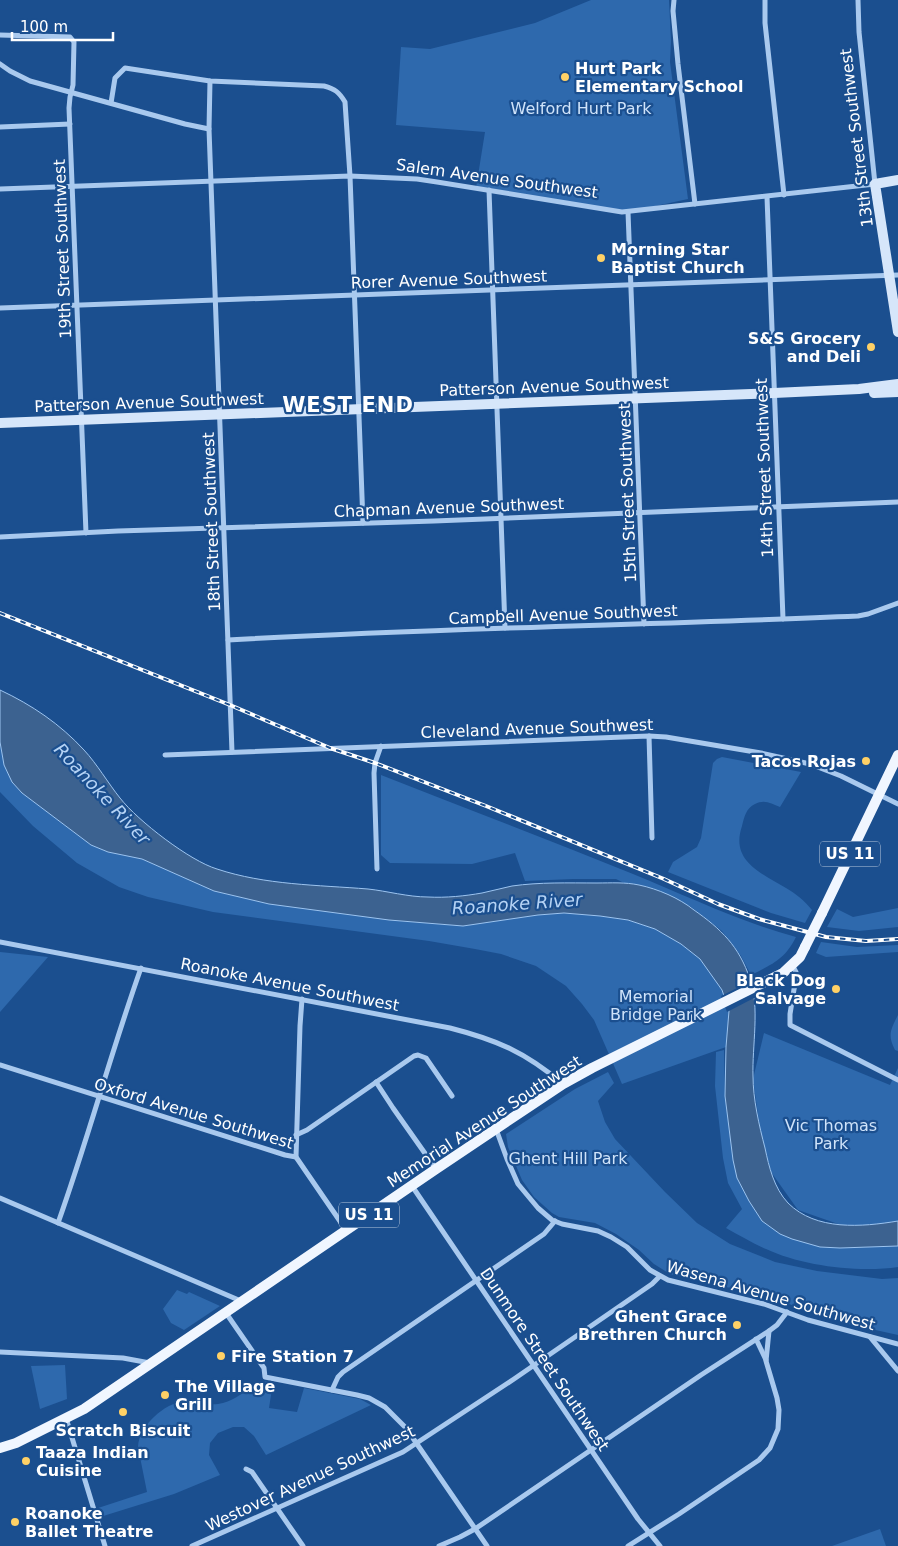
<svg xmlns="http://www.w3.org/2000/svg" width="898" height="1546" font-family="'DejaVu Sans',sans-serif">
<style>
.green{fill:#2e69ad}
.water{fill:#3c6290;stroke:#9cc4f0}
.pier{fill:#1b4f8f}
.lines{fill:none;stroke-linecap:round;stroke-linejoin:round}
.street{stroke:#a9c9ee;stroke-width:5}
.secondary{stroke:#d6e6fa;stroke-width:10}
.primary{stroke:#f0f6ff;stroke-width:10}
.rail-casing{stroke:#fff;stroke-width:4}
.rail{stroke:#1b4f8f;stroke-width:2;stroke-dasharray:5.5;stroke-linecap:butt}
.primary-bridge{stroke:#f0f6ff;stroke-width:10}
.poi-dot{fill:#ffd166;stroke:#1b4f8f;stroke-width:2}
.labels{text-anchor:middle;stroke-width:4.5;stroke-linejoin:round;paint-order:stroke}
.shield{fill:#1b4f8f;stroke:#bbcadd;stroke-width:1}
.shield-label{font-size:15px;font-weight:bold;fill:#fff}
.poi-label{font-size:16px;font-weight:bold;fill:#fff;stroke:#1b4f8f;text-anchor:start}
.park-label{font-size:16px;fill:#cfe3fa;stroke:#1b4f8f}
.street-label{font-size:16px;fill:#fff;stroke:#1b4f8f}
.water-label{font-size:18px;font-style:italic;fill:#b5d3f5;stroke:#1b4f8f}
.district-label{font-size:21px;font-weight:bold;letter-spacing:1px;fill:#fff;stroke:#1b4f8f}
</style>
<rect width="100%" height="100%" fill="#1b4f8f"/>
<g class="green">
<path d="M591,0H669L671,41L670,62L688,199L628,212L476,188L485,132L396,125L401,47L430,49L535,23Z"/>
<path d="M0,742L4,765L12,782L22,793L91,845L108,852L142,859L214,891L269,904L389,920L463,926L538,915L564,913L600,916L628,920L655,929L681,944L700,959L722,990L729,1011L726,1047L622,1084L594,1020L582,1004L566,986L536,966L501,954L475,949L429,941L213,912L148,897L119,887L77,863L33,826L0,792Z"/>
<path d="M722,757L801,772L780,807C771,803 764,799 755,804C746,808 744,818 742,826C730,861 761,873 786,888C796,894 804,900 812,910L805,923L771,913L668,872L673,862L697,847L701,838L713,763L717,759Z"/>
<path d="M381,775C465,808 549,840 633,874C687,896 740,922 796,937C785,959 773,964 751,975L741,956L722,931L691,907L659,891L639,885L624,883L616,879H573L525,881L515,853L472,864L390,863L381,855Z"/>
<path d="M898,908V927L859,931L827,927L837,909L853,917Z"/>
<path d="M821,942L857,947L898,945V952L826,957L816,953Z"/>
<path d="M0,952L48,957L0,1012Z"/>
<path d="M898,1015V1051L895,1050C887,1035 891,1029 898,1015Z"/>
<path d="M764,1033L890,1085L898,1068V1221L874,1225H841L798,1210L771,1172L760,1129L753,1079Z"/>
<path d="M724,1050L725,1096L733,1160L820,1247L840,1248L898,1246V1267C859,1273 802,1266 766,1249C752,1243 739,1235 726,1228L742,1209L728,1183L723,1158L715,1086L716,1052Z"/>
<path d="M608,1072L614,1083L598,1101L605,1122L615,1139L665,1192L697,1223L730,1244L775,1262L817,1271L882,1279L898,1278V1335L844,1323L769,1297L670,1274L654,1264L639,1250L616,1234L595,1223L559,1217L552,1213L534,1197L522,1180L508,1147L506,1134L575,1089Z"/>
<path d="M177,1290L187,1294L189,1292L220,1306L184,1330L171,1323L163,1309Z"/>
<path d="M65,1365L67,1399L40,1409L31,1366Z"/>
<path d="M259,1381L273,1382L269,1408L297,1412L304,1388L360,1399L371,1405L266,1455L254,1436L244,1427H233L218,1433L210,1443L209,1455L220,1475L174,1494L100,1517L98,1508L147,1492L138,1447C139,1426 164,1403 185,1401C198,1400 208,1407 223,1403C237,1399 248,1389 259,1381Z"/>
<path d="M880,1529L886,1546H832Z"/>
</g>
<path class="water" d="M0,690C32,705 60,724 84,750C97,764 108,783 120,798C138,821 190,861 217,869C265,885 318,885 368,889C387,891 408,897 428,897C446,898 465,896 482,893C492,891 502,888 512,886C540,882 568,883 597,883C611,883 625,882 639,885C658,889 679,898 694,910C721,929 739,946 750,979C760,1006 752,1047 753,1076C753,1099 759,1125 765,1148C769,1167 774,1188 788,1203C816,1231 862,1227 898,1221V1246L840,1248L820,1247L792,1239L780,1234L762,1221L749,1201L737,1178L733,1160L725,1096L726,1047L729,1011L722,990L700,959L681,944L655,929L628,920L600,916L564,913L538,915L463,926L389,920L269,904L214,891L142,859L108,852L91,845L22,793L12,782L4,765L0,742Z"/>
<path class="pier" d="M753,980L756,997L727,1012L721,996Z"/>
<g class="lines">
<g class="street">
<path d="M674,0L673,11L678,64L695,204"/>
<path d="M765,0V23L784,195"/>
<path d="M0,35L70,37L74,42L73,85L70,97L69,108L86,533"/>
<path d="M0,64L10,71L30,81L185,124L209,129"/>
<path d="M210,81L209,129L232,752"/>
<path d="M111,103L115,78L125,68L210,81L324,86C335,89 339,92 345,102L350,176L363,523"/>
<path d="M0,127L70,124"/>
<path d="M0,189L350,176L417,179L437,182L622,212L875,184L859,32L858,0"/>
<path d="M489,190L505,628"/>
<path d="M767,197L783,619"/>
<path d="M628,212L644,624"/>
<path d="M0,308L898,275"/>
<path d="M0,537L118,531L434,521L898,502"/>
<path d="M228,640C438,628 648,625 858,616L868,614L898,603"/>
<path d="M649,736L652,838"/>
<path d="M165,755L649,736L666,737L761,753L810,764L841,776L898,804"/>
<path d="M377,869L374,773L375,763L381,746"/>
<path d="M0,942L450,1028C497,1040 525,1052 563,1084"/>
<path d="M792,965L796,972V977L790,1014V1025L898,1080"/>
<path d="M302,999L300,1026L296,1157L346,1230"/>
<path d="M0,1065L285,1155L296,1157"/>
<path d="M376,1082L393,1108L436,1169"/>
<path d="M496,1129L507,1159L518,1184L538,1208L552,1220L562,1224L598,1231L611,1237L627,1247L650,1270L668,1280L764,1304L808,1320L898,1344"/>
<path d="M296,1135L307,1130L414,1056L418,1055L426,1058L452,1096"/>
<path d="M412,1186L638,1519L660,1546"/>
<path d="M0,1198L241,1301"/>
<path d="M58,1223C88,1139 111,1052 141,968"/>
<path d="M226,1313L264,1368L265,1377L357,1395L369,1398L385,1407L406,1428L487,1546"/>
<path d="M870,1337L898,1371"/>
<path d="M756,1339L766,1360"/>
<path d="M0,1352L123,1358L150,1363"/>
<path d="M332,1390L338,1377L343,1372L544,1234L555,1221"/>
<path d="M66,1418L105,1546"/>
<path d="M246,1469L252,1472L303,1546"/>
<path d="M192,1546L403,1452L514,1379L652,1284L659,1277"/>
<path d="M439,1546L460,1537L475,1529L701,1375L769,1331L777,1325L787,1312"/>
<path d="M628,1546L679,1514L759,1460L770,1448L778,1429L779,1410L777,1398L766,1361L769,1331"/>
</g>
<g class="secondary">
<path d="M898,180L875,184L898,332"/>
<path d="M874,393L898,392"/>
<path d="M0,423L774,393L859,389L898,384"/>
</g>
<g class="primary">
<path d="M822,913L898,755"/>
<path d="M0,1448L16,1443L84,1409L436,1169L563,1084L592,1068L783,973L800,957L805,947"/>
</g>
<defs>
<path id="rail" d="M0,613L230,705L330,748L375,763L486,806L664,879L718,904L759,919L826,937L866,941L898,939"/>
</defs>
<use href="#rail" class="rail-casing"/>
<use href="#rail" class="rail"/>
<path class="primary-bridge" d="M805,947L822,913"/>
</g>
<g class="poi-dot">
<circle cx="565" cy="77" r="5"/>
<circle cx="601" cy="258" r="5"/>
<circle cx="871" cy="347" r="5"/>
<circle cx="866" cy="761" r="5"/>
<circle cx="836" cy="989" r="5"/>
<circle cx="737" cy="1325" r="5"/>
<circle cx="221" cy="1356" r="5"/>
<circle cx="165" cy="1395" r="5"/>
<circle cx="123" cy="1412" r="5"/>
<circle cx="26" cy="1461" r="5"/>
<circle cx="15" cy="1522" r="5"/>
</g>
<g class="labels">
<g class="shield">
<rect x="820" y="841.5" width="60" height="25" rx="4"/>
<rect x="339" y="1202.5" width="60" height="25" rx="4"/>
</g>
<g class="shield-label">
<text x="850" y="859">US 11</text>
<text x="369" y="1220">US 11</text>
</g>
<g class="poi-label">
<text x="575" y="74">Hurt Park<tspan x="575" dy="18">Elementary School</tspan></text>
<text x="611" y="255">Morning Star<tspan x="611" dy="18">Baptist Church</tspan></text>
<text x="861" y="344" text-anchor="end">S&amp;S Grocery<tspan x="861" dy="18">and Deli</tspan></text>
<text x="856" y="767" text-anchor="end">Tacos Rojas</text>
<text x="826" y="986" text-anchor="end">Black Dog<tspan x="826" dy="18">Salvage</tspan></text>
<text x="727" y="1322" text-anchor="end">Ghent Grace<tspan x="727" dy="18">Brethren Church</tspan></text>
<text x="231" y="1362">Fire Station 7</text>
<text x="175" y="1392">The Village<tspan x="175" dy="18">Grill</tspan></text>
<text x="123" y="1436" text-anchor="middle">Scratch Biscuit</text>
<text x="36" y="1458">Taaza Indian<tspan x="36" dy="18">Cuisine</tspan></text>
<text x="25" y="1519">Roanoke<tspan x="25" dy="18">Ballet Theatre</tspan></text>
</g>
<g class="park-label">
<text x="581" y="114">Welford Hurt Park</text>
<text x="656" y="1002">Memorial<tspan x="656" dy="18">Bridge Park</tspan></text>
<text x="831" y="1131">Vic Thomas<tspan x="831" dy="18">Park</tspan></text>
<text x="568" y="1164">Ghent Hill Park</text>
</g>
<g class="street-label">
<text transform="translate(856 138) rotate(-97)" y="6">13th Street Southwest</text>
<text transform="translate(497 178) rotate(8)" y="6">Salem Avenue Southwest</text>
<text transform="translate(62 249) rotate(-92)" y="6">19th Street Southwest</text>
<text transform="translate(449 279) rotate(-2)" y="6">Rorer Avenue Southwest</text>
<text transform="translate(554 386) rotate(-2)" y="6">Patterson Avenue Southwest</text>
<text transform="translate(149 402) rotate(-2)" y="6">Patterson Avenue Southwest</text>
<text transform="translate(764 468) rotate(-92)" y="6">14th Street Southwest</text>
<text transform="translate(627 493) rotate(-92)" y="6">15th Street Southwest</text>
<text transform="translate(449 507) rotate(-2)" y="6">Chapman Avenue Southwest</text>
<text transform="translate(211 522) rotate(-92)" y="6">18th Street Southwest</text>
<text transform="translate(563 614) rotate(-2)" y="6">Campbell Avenue Southwest</text>
<text transform="translate(537 728) rotate(-2)" y="6">Cleveland Avenue Southwest</text>
<text transform="translate(290 984) rotate(11)" y="6">Roanoke Avenue Southwest</text>
<text transform="translate(194 1113) rotate(17)" y="6">Oxford Avenue Southwest</text>
<text transform="translate(484 1121) rotate(-33)" y="6">Memorial Avenue Southwest</text>
<text transform="translate(771 1295) rotate(16)" y="6">Wasena Avenue Southwest</text>
<text transform="translate(545 1359) rotate(56)" y="6">Dunmore Street Southwest</text>
<text transform="translate(310 1478) rotate(-25)" y="6">Westover Avenue Southwest</text>
</g>
<g class="water-label">
<text transform="translate(102 794) rotate(47)" y="6">Roanoke River</text>
<text transform="translate(517 904) rotate(-4)" y="6">Roanoke River</text>
</g>
<g class="district-label">
<text x="348" y="412">WEST END</text>
</g>
</g>
<path d="M12 32v8h101v-8" fill="none" stroke="#ffffff" stroke-width="2.5"/>
<text x="20" y="32" font-size="15" fill="#ffffff" stroke="#1b4f8f" stroke-width="4" paint-order="stroke">100 m</text>
</svg>
